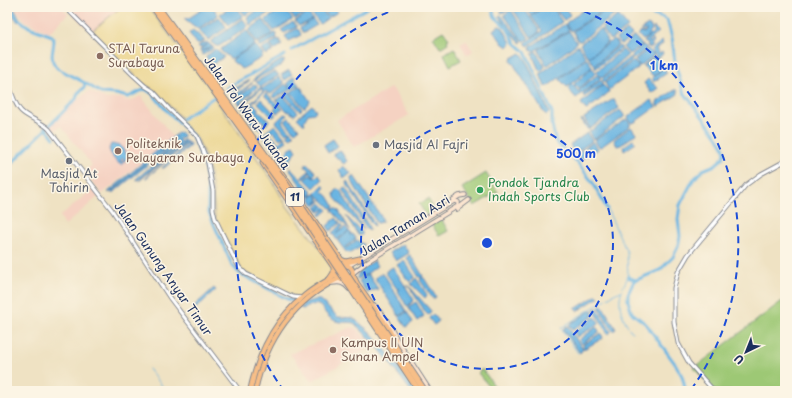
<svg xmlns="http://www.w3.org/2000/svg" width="792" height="398" font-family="'Playpen Sans',sans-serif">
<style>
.built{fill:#f5d2c2}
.green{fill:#9dc875;stroke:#5c7c6a}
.sand{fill:#eeda9e;stroke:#84847e}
.water{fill:#6ab5e2;stroke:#4272a0;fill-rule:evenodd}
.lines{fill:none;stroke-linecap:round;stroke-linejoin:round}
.stream{stroke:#6ab5e2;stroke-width:1}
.river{stroke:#6ab5e2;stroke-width:3}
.tertiary-casing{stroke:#858890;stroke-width:5}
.secondary-casing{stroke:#858890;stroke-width:5.5}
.primary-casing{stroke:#858890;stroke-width:6}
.motorway-casing{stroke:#858890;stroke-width:7}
.tertiary{stroke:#fff;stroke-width:3}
.secondary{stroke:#fce5cf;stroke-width:3.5}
.primary{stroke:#f7be87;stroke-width:4}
.motorway{stroke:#f7be87;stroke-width:5}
.motorway-bridge-casing{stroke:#858890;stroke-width:7;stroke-linecap:butt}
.motorway-bridge{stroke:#f7be87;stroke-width:5}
.ring{fill:none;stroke:#1d4ed8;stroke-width:2;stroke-dasharray:7 5}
.education-dot{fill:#8d6e63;stroke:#fcf5e5;stroke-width:1.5}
.worship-dot{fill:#6b7280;stroke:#fcf5e5;stroke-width:1.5}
.leisure-dot{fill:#2e9e5b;stroke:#fcf5e5;stroke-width:1.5}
.labels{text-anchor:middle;stroke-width:3;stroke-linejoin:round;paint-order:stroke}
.shield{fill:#fcf5e5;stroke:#5e6a86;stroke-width:1}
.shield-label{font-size:11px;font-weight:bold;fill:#1b2f5e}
.education-label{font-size:12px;fill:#785e54;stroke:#fcf5e5;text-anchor:start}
.street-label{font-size:12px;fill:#1b2f5e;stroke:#fcf5e5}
.worship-label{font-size:12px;fill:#5b616d;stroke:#fcf5e5;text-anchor:start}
.leisure-label{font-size:12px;fill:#27864d;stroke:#fcf5e5;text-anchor:start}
.centre{fill:#1d4ed8;stroke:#fcf5e5;stroke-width:2}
.ring-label{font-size:12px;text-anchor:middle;font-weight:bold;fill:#1d4ed8;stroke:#fcf5e5;stroke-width:3;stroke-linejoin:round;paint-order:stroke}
</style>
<rect width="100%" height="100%" fill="#fcf5e5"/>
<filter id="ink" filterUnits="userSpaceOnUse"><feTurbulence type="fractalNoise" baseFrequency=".025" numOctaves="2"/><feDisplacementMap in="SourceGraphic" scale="8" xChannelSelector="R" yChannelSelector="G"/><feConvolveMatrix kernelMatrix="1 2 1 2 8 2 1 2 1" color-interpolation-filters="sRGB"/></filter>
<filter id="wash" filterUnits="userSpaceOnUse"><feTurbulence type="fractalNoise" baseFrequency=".012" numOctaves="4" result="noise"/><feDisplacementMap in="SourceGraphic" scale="16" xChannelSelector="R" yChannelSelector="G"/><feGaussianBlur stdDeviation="0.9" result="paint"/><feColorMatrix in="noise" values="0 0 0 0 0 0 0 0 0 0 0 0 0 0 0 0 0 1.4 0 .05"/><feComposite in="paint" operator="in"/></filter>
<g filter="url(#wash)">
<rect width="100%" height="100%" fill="#efe2c3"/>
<g class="built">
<path d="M14,7H62L68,14L49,33L25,21Z"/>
<path d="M79,7H121L91,32L72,13Z"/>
<path d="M466,40L473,51L467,55L460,44Z"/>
<path d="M390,88L393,89L409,115L354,147L337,120Z"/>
<path d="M89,91L107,99L120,98L130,101L141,96L173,137L102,194L84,172L92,165L61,126L53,132L49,128L56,119L66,111L68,107Z"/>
<path d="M93,189L99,196L65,225L60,216Z"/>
<path d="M352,327L356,328L373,346L312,381L290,354Z"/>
</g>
<g class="green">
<path d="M443,31L449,39L447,40L448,43L440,48L433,37Z"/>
<path d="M454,48L461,60L450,66L444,54Z"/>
<path d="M486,173L498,192L474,206L462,188Z"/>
<path d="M428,199L435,210L427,216L419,204Z"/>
<path d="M441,218L448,231L439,236L431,223Z"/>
<path d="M782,301L785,305V391H714L694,368Z"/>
<path d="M482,369L496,388L493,391L478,373Z"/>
</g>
<path class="sand" d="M121,7H134L136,9L138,7H148L216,96L214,97L272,180L286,205L320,249L333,269L330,279L302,298L295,297L242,271L215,218L213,191L208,163L198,140L181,121L182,119L157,92L143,83L91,32Z"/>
<g class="water">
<path d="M7,7H13L20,19L18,22Z"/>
<path d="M206,7H213L218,15L198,29L185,19L186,18H189Z"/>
<path d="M232,7H237L243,17L229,25L220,14Z"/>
<path d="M239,7H259L245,15Z"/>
<path d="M262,7H274L275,9L250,25L247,18Z"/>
<path d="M286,7H315L295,19Z"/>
<path d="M317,7H319L328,18L320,24L310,12Z"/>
<path d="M321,7H334L338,12L329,17Z"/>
<path d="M509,7H523L539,30L538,33L533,36L531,37L513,9V7L505,12L501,13V11Z"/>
<path d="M527,7H542L531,15L526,8Z"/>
<path d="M544,7H553L562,22L528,46L526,44V42L542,31L531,16Z"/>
<path d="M554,7H565L570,15L565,20L563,19Z"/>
<path d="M588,7H609L571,31L566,24L567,22Z"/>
<path d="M611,7H612L615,10L614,15L581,41H578L573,31Z"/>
<path d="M283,8L292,18V20L274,31L265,20Z"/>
<path d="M511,10L529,38L525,41L522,40L504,15Z"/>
<path d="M308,13L317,25L303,33L300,28L312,20L299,26L295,21Z"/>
<path d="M501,15L522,42L521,43C517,41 502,21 499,16Z"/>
<path d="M617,16H619L628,27L610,40L602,28Z"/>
<path d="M219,17L225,25L226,28L208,40L207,39L199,30Z"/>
<path d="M243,19L248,26L245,29L219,46H216L211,42V41Z"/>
<path d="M263,20L273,33L257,43L250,32V29Z"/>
<path d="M293,22L297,27L284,33L281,30Z"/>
<path d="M565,24L569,30L534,51H531L530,47Z"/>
<path d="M648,25L652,28L651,29L652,30L649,33L650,35L655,32L653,29L654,27L659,32L649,40V43L652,40L654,42L651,44L653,46L650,48L647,46L648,44L644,42L649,36L647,35L648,37L643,40L638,35L641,32L644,33L647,30L642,31V29Z"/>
<path d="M499,26L503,28L511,43L508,47L503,44L493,30Z"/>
<path d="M296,29L299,30L301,35L289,41L285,36Z"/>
<path d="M601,29L608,42L590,56H587L580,44Z"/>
<path d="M193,30L205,41L197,44L189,33Z"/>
<path d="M627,30L632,35L622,44H621L616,39Z"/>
<path d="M246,31L248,32L255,43L254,45L231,59L221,51V49Z"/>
<path d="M569,31L577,43L576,44L548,65H546L539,51V49Z"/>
<path d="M275,33H276L277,38L260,47L258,44Z"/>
<path d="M634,36L642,45L629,54L623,47Z"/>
<path d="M279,39L282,45L274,50L270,44Z"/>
<path d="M613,40L618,43V45L595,65L589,59V57Z"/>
<path d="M662,41L663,44L656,49L659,54L662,52L663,54L658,58L651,50Z"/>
<path d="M207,42L214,48L203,55L202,52L211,47L201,52L200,50L208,44L200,48L198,46Z"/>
<path d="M255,45L263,54L261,58L242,69L232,61L233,59Z"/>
<path d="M269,45L273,51L266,55L261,49Z"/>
<path d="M643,45L647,48L635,58H632V55Z"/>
<path d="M577,46H579L586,58L548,86L545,87L540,74Z"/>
<path d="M619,46L622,48L595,69V66Z"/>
<path d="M215,49L224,57L211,65L206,57Z"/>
<path d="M648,49L654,55L640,66L635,60Z"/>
<path d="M622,50H623L628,55L604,76L600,77L597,72L579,89L574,84L592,68L596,72Z"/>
<path d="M536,51L545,67L541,71L539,70L532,54Z"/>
<path d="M521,53L526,60L549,112V113L547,115L544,113L511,60L512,58Z"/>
<path d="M655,56L664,67L653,76L643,66Z"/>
<path d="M630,57L632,60L604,82L602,79Z"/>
<path d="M587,59L592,66V67L567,87L560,80V78Z"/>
<path d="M282,60L285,61C278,70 263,73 254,81L253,80L265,70Z"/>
<path d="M633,61L639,66L638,68L609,90L605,83Z"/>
<path d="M664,68L667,73L655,81H653L652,78Z"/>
<path d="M289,70L292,75L285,80L281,75Z"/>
<path d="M273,72H275L279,75L261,87L262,89L279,77L283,81L284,83L271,94L265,91L246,110L245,112L231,91L250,80L237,90L235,92L237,94L253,82L238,97V98L254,84L257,86V87L240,103L242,104L261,87L256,82ZM261,89L263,91L245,109L242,105Z"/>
<path d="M597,75L600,78V79L581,94L579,90Z"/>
<path d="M293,77H295V80L299,85L274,98L272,96L285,84L290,89L287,83Z"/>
<path d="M648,79L658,88L651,93L644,83Z"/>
<path d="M601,80L603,84L584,97L583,94Z"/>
<path d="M572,84L581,94L576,98L568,89Z"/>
<path d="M603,85L609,91L608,93L592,106L589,105L590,107L587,110L585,109L581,103Z"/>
<path d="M300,86L310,101L304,108L291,92Z"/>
<path d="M675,90H677L678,94L659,106H657V102Z"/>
<path d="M289,92L302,109L300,111L284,95Z"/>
<path d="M266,93L283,109L277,113L274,109L276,107L264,95Z"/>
<path d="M283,96L298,112L295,115L287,111L276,100Z"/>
<path d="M260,99L262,100L275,114V116L272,117L259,104L258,102Z"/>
<path d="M612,100H614L619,108L588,130L581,120L582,119L589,128H590L584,118Z"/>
<path d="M651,100L656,107L635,122L631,123L628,118L629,116Z"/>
<path d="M254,104L258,108L259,112L269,120L266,125L251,109V108Z"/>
<path d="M312,105L316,111L314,113L308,114L304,121L305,124H303L297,118Z"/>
<path d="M620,110L624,115V117L595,139L592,138L589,132Z"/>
<path d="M284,114L287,115L282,122L294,135L291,138L287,135L290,132L285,133L276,122Z"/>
<path d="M250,117L254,121L257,120L263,127L260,130L248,119Z"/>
<path d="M289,118L299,129L295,132L285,121Z"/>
<path d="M627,119L630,124V126L601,147L598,146L595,140Z"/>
<path d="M275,125L287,141L276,148L267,139L289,165L288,166L262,135L266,138L263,134ZM272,131L280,139L283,137L284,139L279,143L271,135V137H268L267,135Z"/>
<path d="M631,127L636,134L621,145L617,146L614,140L615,139Z"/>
<path d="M179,132L184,136L179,139L180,142L184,139L185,140L138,180L136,179L179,143L156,161H155L178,140L113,193H111L177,137L113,190L109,193L108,192Z"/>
<path d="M587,133L592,141L575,153L570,145Z"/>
<path d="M333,139L338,146L328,153L324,145Z"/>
<path d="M186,140L187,141L184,144L139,181Z"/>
<path d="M633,140L636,143L624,151L623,147Z"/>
<path d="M187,142L190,144V146L164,168H162L188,145V143L145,179Z"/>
<path d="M593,142L598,149L580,160L577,154Z"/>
<path d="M111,144L117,145L119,144L128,156L124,162L123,161L124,159L123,158L120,161V162L122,161L123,163L121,165C115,161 111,156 109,149Z"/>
<path d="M294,146L297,151L292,156L293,157L289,160L287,159L291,163L290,164L283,156L285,157V154L288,151V149Z"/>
<path d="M340,150L347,161L344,164L334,155V153Z"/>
<path d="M307,163L316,173L313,176L309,171V174L303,179L302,177L309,171L306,167H304Z"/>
<path d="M343,166L351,173L345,178H344L339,170Z"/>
<path d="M291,168L312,191L310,195L313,193L314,194L309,197L290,170Z"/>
<path d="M310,175L314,178L319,175L322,180L314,188L305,179Z"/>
<path d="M354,176L382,218V222L377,223L351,180V178Z"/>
<path d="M347,181L374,223V226L372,224L346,183Z"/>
<path d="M323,185L325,187L322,191L328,196L334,206L332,209L315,193Z"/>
<path d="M345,187L368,225L370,230L367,229L342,189Z"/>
<path d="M337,189L340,190L364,230L335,198L334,194Z"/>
<path d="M315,194L319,199L316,203L320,200L321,201L315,206L310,198Z"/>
<path d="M321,203L328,210L321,216L320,214L325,209H324L319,212L318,211L323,206L318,210L316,208Z"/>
<path d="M335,208L339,211L350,230L333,212L332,210Z"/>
<path d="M346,216L362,232V235H358Z"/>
<path d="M336,218L340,223L330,231L327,226Z"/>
<path d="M341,224L343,226L336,234L345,227L349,231L339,238V240L349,231L351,233L350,235L353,234L356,239L345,247L346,248L357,240L362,244L363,243L364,245L350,253L346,252L332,233Z"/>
<path d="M403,244L409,253L396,261L390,252Z"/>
<path d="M409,255L411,256L423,276L422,277L424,278L436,297L433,299L420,280L422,278H420L419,277L407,258Z"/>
<path d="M404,260L415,277L410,282C404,277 402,270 397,265Z"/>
<path d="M374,261L377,266L364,276L360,274L362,277L357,279C357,269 365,267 374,261Z"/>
<path d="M393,267L414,300L408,306L406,305L398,291L399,288L397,289L386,273V271Z"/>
<path d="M368,274L378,289L367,293L359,281Z"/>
<path d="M381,274H383L385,276L406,311L399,316L376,280V277Z"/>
<path d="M416,278L427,295L425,298L411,284Z"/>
<path d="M408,285L431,311L428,315L426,313Z"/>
<path d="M214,288L216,290L195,309L193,307Z"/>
<path d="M597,295L599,297L577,311L575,309Z"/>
<path d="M315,300H320L338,317L353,318L369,331L380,343L417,391H411L377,346L354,323C346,321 339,324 332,319C320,312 324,297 303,309L300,308L306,302Z"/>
<path d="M416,302L424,316L417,321L408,307Z"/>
<path d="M602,305L616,329L613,331L599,307Z"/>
<path d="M597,308L611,332L608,334L594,309Z"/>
<path d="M591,310L593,311L592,317L572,330L569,325Z"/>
<path d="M407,312L413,322L406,327L399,317Z"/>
<path d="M433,314L439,321L434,325L429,318Z"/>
<path d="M595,317L599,322L598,324L577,337L575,332Z"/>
<path d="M567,326L583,349L580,353L563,329Z"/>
<path d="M596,327L598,329L599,332L582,344L581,343L579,340Z"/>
<path d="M601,333L603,338L584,349L583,345Z"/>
</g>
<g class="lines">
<g class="stream">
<path d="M607,209L627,252"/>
<path d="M623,287L628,277L627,253"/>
<path d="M622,290C617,302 621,315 628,326"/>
<path d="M296,306L300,303"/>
<path d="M277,329L293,310"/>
<path d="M629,329L633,332"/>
<path d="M578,353L561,328L614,294L621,291"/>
<path d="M149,369L166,391"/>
<path d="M254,383L255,377"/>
<path d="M252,391L254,386"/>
</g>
<g class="river">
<path d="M491,7L493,11L495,17L507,28L515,43L525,52L530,62L552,112V125L556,142L577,162L593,183L607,209"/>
<path d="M629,7L663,18L667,20L672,38L675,62L683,91L716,135L723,146L725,153L723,158L715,165L703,170L693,180L680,205L678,219L680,236L678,247L673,257L660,270L634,281L628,294V301L632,313L646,324L676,365L682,376L686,391"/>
<path d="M17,18L29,27L52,36L54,41L52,55L53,62L57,68L85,83L101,93L116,94L128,97L145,89L153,94L166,110L191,134L194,139L205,166L208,192V211L232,265L239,273L287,299L303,303"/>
<path d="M292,50L369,7"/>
<path d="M227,88L285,55"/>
<path d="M182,119L217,95"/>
<path d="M45,127L54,138"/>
<path d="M7,168L76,99L78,93L84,88L85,83"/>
<path d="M628,277L635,280"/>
</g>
</g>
</g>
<g filter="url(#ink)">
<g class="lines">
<defs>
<g id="tertiary">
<path d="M65,7L133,75L145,86L153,91L169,109L197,136L208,163L213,191V209L215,218L232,254L239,267L246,274L293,297L302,298"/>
<path d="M7,82C12,91 14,104 21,111C29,119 41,121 49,129L112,210L169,297L240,391"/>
<path d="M714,391L689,363L678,343L674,322V288L678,272L688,255L746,185L761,174L785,161"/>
</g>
<g id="secondary">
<path d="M453,200L459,196L465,195"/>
<path d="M457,209L469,200"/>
<path d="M348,266L454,201L458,202V206L368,261L353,273"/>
<path d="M332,283C340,282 344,282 349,289"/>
<path d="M374,305L386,319L397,340L430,391"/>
</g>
<g id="primary">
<circle cx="345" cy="273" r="8"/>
<path d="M250,391C258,354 274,320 304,296C314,287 327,281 338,274"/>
<path d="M255,391C266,340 292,301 340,278"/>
</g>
<g id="motorway">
<path d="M263,163L334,267V273L330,279"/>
<path d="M279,170L341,260L346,262L360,259"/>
<path d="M354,278L357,284L384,322"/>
<path d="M386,325L394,340"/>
</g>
</defs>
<use href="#tertiary" class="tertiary-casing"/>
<use href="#secondary" class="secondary-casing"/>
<use href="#primary" class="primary-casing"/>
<use href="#motorway" class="motorway-casing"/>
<use href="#tertiary" class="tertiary"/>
<use href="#secondary" class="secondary"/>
<use href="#primary" class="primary"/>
<use href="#motorway" class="motorway"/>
<defs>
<g id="motorway-bridge">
<path d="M153,7L289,195L419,391"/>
<path d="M158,7L280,175L425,391"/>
</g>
</defs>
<use href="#motorway-bridge" class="motorway-bridge-casing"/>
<use href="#motorway-bridge" class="motorway-bridge"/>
</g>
</g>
<g class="ring">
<circle cx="487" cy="243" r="126"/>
<path d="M284 391A251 251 0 0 1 401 7M573 7A251 251 0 0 1 690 391"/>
</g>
<g class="education-dot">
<circle cx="100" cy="56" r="4"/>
<circle cx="118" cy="151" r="4"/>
<circle cx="333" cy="350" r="4"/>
</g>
<g class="worship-dot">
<circle cx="376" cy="145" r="4"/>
<circle cx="69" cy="161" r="4"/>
</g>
<circle class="leisure-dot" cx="480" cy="190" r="4"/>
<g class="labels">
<rect class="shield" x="286" y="188" width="18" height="18" rx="3"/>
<g class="shield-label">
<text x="295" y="201">11</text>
</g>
<g class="education-label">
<text x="108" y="53">STAI Taruna<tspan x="108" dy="14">Surabaya</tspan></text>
<text x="126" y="148">Politeknik<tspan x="126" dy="14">Pelayaran Surabaya</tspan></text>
<text x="341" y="347">Kampus II UIN<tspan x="341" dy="14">Sunan Ampel</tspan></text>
</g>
<g class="street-label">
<text transform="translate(247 113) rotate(54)" y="4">Jalan Tol Waru–Juanda</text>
<text transform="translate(405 226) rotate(-32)" y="4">Jalan Taman Asri</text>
<text transform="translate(163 269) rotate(55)" y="4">Jalan Gunung Anyar Timur</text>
</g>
<g class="worship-label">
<text x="384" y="149">Masjid Al Fajri</text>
<text x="69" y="178" text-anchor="middle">Masjid At<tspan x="69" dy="14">Tohirin</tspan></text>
</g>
<g class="leisure-label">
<text x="488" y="187">Pondok Tjandra<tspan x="488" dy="14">Indah Sports Club</tspan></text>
</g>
</g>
<circle cx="487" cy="243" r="6" class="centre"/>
<g class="ring-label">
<text x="664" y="70">1 km</text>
<text x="576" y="158">500 m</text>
</g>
<rect width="792" height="398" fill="none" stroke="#fcf5e5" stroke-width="24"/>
<g transform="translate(746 352) rotate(223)" stroke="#fcf5e5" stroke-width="3" paint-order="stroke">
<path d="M0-3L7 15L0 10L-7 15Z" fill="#1b2f5e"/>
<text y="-6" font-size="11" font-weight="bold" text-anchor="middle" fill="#1b2f5e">U</text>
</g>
</svg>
